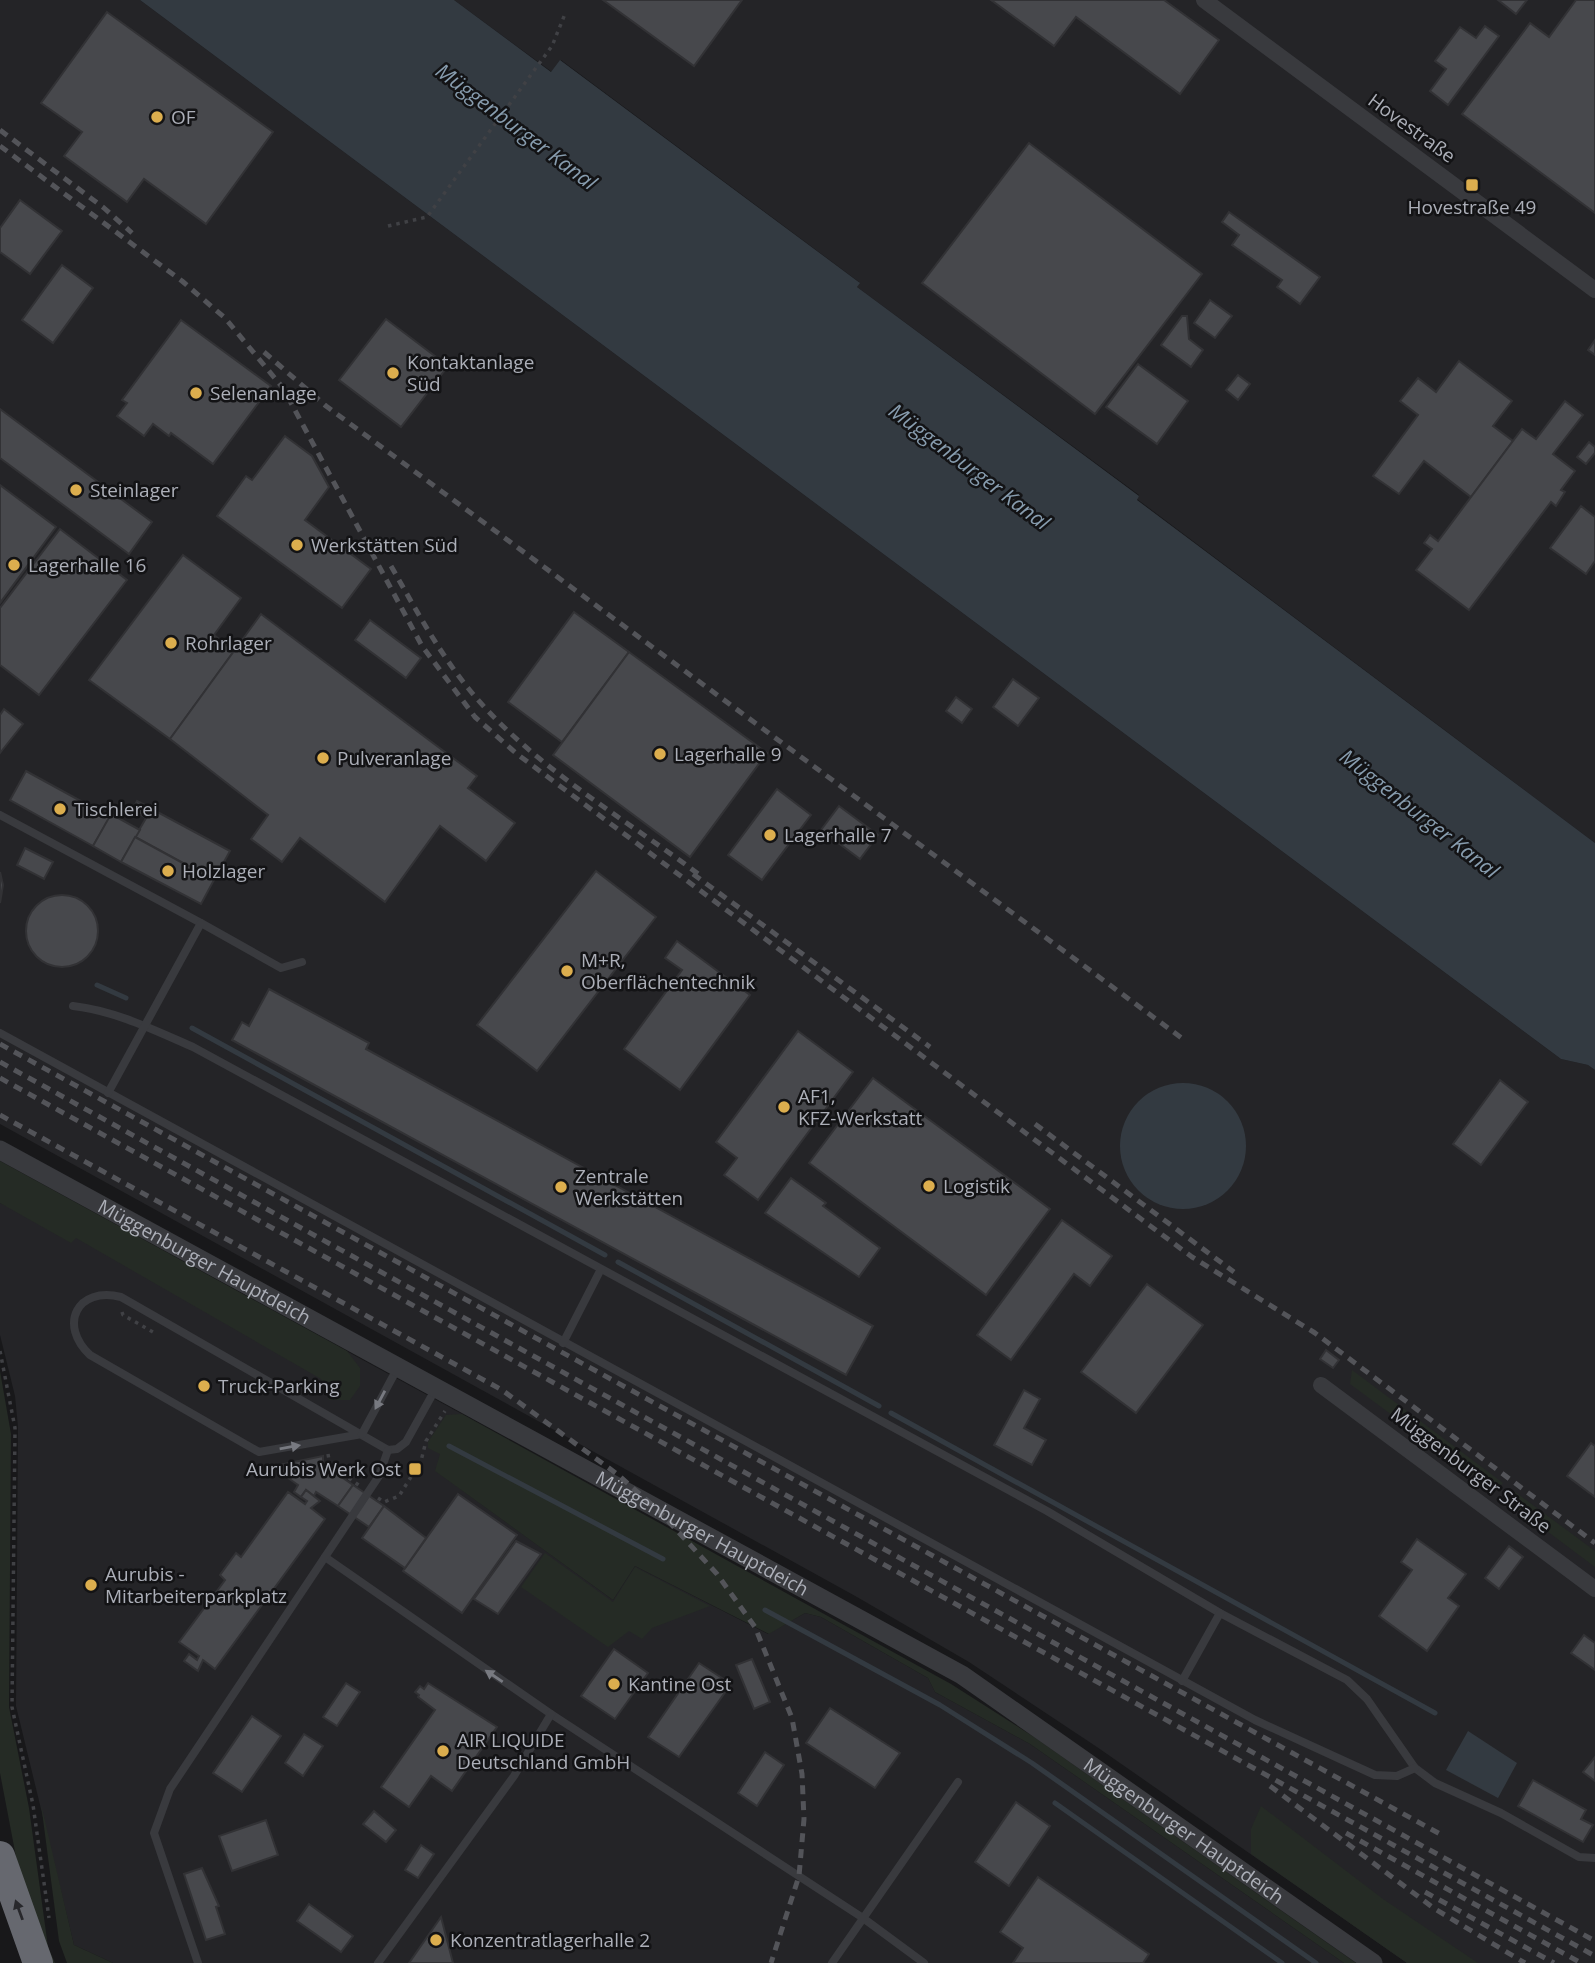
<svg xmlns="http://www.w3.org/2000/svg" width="1595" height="1963" font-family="'Open Sans',sans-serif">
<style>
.built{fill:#242427}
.green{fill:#252b25}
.water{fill:#333a41}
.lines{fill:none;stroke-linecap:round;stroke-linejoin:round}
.stream{stroke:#333a41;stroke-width:5}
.building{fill:#47484c;stroke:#323235;stroke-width:2}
.path{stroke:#404145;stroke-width:3.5;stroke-dasharray:3.5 5;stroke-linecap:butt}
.service{stroke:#393a3e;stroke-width:8}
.minor{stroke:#393a3e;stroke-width:16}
.tertiary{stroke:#393a3e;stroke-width:19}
.motorway{stroke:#66686f;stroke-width:30}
.rail{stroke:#535459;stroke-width:5;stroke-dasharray:9 7;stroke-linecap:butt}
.oneway{fill:#787a81}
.oneway2{fill:#28282c}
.poi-dot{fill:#dcae4e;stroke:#131315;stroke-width:2.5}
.labels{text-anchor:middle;stroke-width:5;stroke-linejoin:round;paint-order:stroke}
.poi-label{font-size:19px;fill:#acafb8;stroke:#131315;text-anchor:start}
.street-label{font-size:19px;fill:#acafb8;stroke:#131315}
.water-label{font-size:21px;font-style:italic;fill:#879cae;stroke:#131315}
</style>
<rect width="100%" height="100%" fill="#18181a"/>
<g class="built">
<path d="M0,0H140L1561,1059L1588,1065L1595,1070V1963H1407L1097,1747L969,1662L857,1597L0,1124Z"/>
<path d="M454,0H1595V843L1137,499L1139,495L857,287L859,282L561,60L552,72Z"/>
<path d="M0,1203L339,1347L462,1414L441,1454L436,1471L613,1600L635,1566L768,1634L805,1613L821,1617L928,1678L935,1692L1030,1744L1344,1963H113L74,1945L16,1706L18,1427L15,1396L0,1335Z"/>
</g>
<g class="green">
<path d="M0,1161L347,1351L360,1368V1386L350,1400H329L321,1379L76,1238L71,1243L0,1203Z"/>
<path d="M1352,1370L1503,1483L1495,1491L1350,1384Z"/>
<path d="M0,1371L11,1434L9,1707L29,1808L48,1947L55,1963H51L17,1862L0,1773Z"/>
<path d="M462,1414L951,1684L1034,1737L1356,1963H1344L1030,1744L935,1692L928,1678L821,1617L805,1613L769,1634L635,1566L613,1600L435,1471L440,1454L428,1448V1442L446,1415Z"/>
<path d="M1514,1491L1595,1551V1567L1508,1502Z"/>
<path d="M545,1553L613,1602L635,1567L710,1606L652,1628L642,1639L629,1631L608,1647L521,1587Z"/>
<path d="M41,1804L74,1945L113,1963H67L59,1941Z"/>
<path d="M1261,1806L1383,1899L1478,1963H1407L1251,1854V1829Z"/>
</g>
<g class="water">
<path d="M140,0H454L551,72L560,60L860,283L857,287L1139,496L1137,500L1595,843V1070L1588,1065L1561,1059Z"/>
<circle cx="1183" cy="1146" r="63"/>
<path d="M1468,1731L1517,1763L1498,1798L1446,1770Z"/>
</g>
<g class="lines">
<g class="stream">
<path d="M97,985L126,998"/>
<path d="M192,1028L605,1255"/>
<path d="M618,1262L879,1406"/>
<path d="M891,1413L1435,1713"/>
<path d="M449,1446L663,1559"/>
<path d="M765,1610L940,1705L1032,1763L1316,1963"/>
<path d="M1055,1803L1282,1963"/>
</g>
</g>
<g class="building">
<path d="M603,0H742L694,66Z"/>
<path d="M991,0H1164L1219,40L1180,94L1076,17L1054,46Z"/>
<path d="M1498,0H1527L1516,14Z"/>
<path d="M1576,0H1595V213L1462,114L1530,23L1549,37Z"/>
<path d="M107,12L273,132L206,224L144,179L127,202L64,156L82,132L41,103Z"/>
<path d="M1485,26L1499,36L1448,105L1430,91L1446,69L1435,61L1460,27L1476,38Z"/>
<path d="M1029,143L1202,274L1095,414L922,283Z"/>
<path d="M20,200L62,231L30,274L0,252V228Z"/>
<path d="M1229,212L1320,277L1300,304L1277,287L1282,280L1232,245L1239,235L1222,222Z"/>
<path d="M62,265L93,288L53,343L22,320Z"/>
<path d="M1210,300L1232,316L1215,338L1194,323Z"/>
<path d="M1182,316H1187L1189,339L1203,350L1191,367L1161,345Z"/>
<path d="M386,319L448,366L401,427L339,380Z"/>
<path d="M181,320L271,386L213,464L171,433L169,436L153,424L144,436L117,416L127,403L122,400Z"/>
<path d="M1595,340V355L1588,350Z"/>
<path d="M1459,361L1512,401L1493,426L1513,441L1471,497L1424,461L1399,494L1373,476L1418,415L1400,401L1418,378L1436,392Z"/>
<path d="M1138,364L1188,401L1157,444L1106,407Z"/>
<path d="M1238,375L1250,384L1238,400L1226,390Z"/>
<path d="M1565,401L1583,415L1553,454L1575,471L1561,490L1565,492L1556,506L1551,502L1469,610L1416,570L1432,549L1424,543L1430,535L1438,541L1522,429L1536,439Z"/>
<path d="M0,409L152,522L129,554L0,458Z"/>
<path d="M285,436L312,456L329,487L305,520L371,569L342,608L217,516L246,476L252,480Z"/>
<path d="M1589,442L1595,447V453L1586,464L1577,457Z"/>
<path d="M0,485L56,527L0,603Z"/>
<path d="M1581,506L1595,517V561L1586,574L1550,548Z"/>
<path d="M60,529L127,580L39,695L0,665V608Z"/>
<path d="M183,555L241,598L214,635L234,651L170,739L89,680Z"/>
<path d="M574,612L629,652L562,742L508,702Z"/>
<path d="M261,614L477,776L468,788L515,823L486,861L440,826L385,902L300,838L282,862L251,839L268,815L170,739Z"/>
<path d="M370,620L421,658L406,678L355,640Z"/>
<path d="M629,652L767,753L690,857L553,755Z"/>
<path d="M1013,679L1039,698L1018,726L993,707Z"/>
<path d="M956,697L972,709L962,723L946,711Z"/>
<path d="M4,709L23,724L0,753V715Z"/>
<path d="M26,771L110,817L93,846L10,800Z"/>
<path d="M777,789L811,815L762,880L728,855Z"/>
<path d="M137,801L230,851L214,880L135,837L146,818L132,810Z"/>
<path d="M839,806L878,835L860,859L821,830Z"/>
<path d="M111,814L140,830L121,862L93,846Z"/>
<path d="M135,837L214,880L201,904L121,862Z"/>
<path d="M25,848L53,862L44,879L17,865Z"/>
<path d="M596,871L656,917L537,1071L477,1025Z"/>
<path d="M0,872L3,885L0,903Z"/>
<circle cx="62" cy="931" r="36"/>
<path d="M677,941L750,995L680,1090L624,1049L682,970L665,958Z"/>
<path d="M269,989L369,1043L366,1049L873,1326L846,1375L232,1040L242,1022L249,1026Z"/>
<path d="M798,1031L853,1072L758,1200L724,1175L737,1158L716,1142Z"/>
<path d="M873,1078L1050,1209L986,1295L809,1163Z"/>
<path d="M1500,1080L1528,1102L1481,1165L1453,1144Z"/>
<path d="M791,1178L826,1203L823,1206L880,1248L859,1277L765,1213Z"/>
<path d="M1062,1220L1112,1256L1090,1286L1074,1274L1011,1360L977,1335Z"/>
<path d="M1147,1284L1203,1325L1136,1413L1081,1372Z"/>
<path d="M1326,1350L1339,1360L1333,1368L1320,1359Z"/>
<path d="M1024,1390L1040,1399L1024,1428L1046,1440L1032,1465L994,1445Z"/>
<path d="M1591,1443L1595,1446V1497L1567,1476Z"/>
<path d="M323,1456V1469L327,1467L353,1485L338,1506L316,1492L314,1496L306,1490L301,1497L294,1492L298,1485L281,1473L279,1465Z"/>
<path d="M353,1485L384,1506L369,1527L338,1506Z"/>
<path d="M306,1490L320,1501L311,1508L325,1519L215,1669L203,1660L198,1671L184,1661L189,1654L197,1660L199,1656L179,1642L225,1580L220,1575L236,1553L241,1557L288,1492L305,1504L307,1501L301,1497Z"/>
<path d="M458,1494L517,1535L462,1613L403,1571Z"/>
<path d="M384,1506L426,1538L405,1568L362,1538Z"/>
<path d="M1417,1539L1466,1574L1448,1598L1459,1606L1427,1651L1379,1616L1412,1570L1401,1562Z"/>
<path d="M516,1541L541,1554L498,1614L474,1599Z"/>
<path d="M1509,1546L1523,1557L1499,1589L1485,1578Z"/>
<path d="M1584,1635L1595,1643V1670L1571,1653Z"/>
<path d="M614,1649L648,1673L615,1719L581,1696Z"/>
<path d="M752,1659L770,1702L754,1709L736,1665Z"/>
<path d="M699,1663L731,1684L679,1757L648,1737Z"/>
<path d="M346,1683L360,1692L337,1726L323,1717Z"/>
<path d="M428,1683L497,1727L452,1791L431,1776L409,1807L381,1787L435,1710L418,1697L419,1695L415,1692L420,1686L424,1689Z"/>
<path d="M830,1708L900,1753L875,1788L806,1743Z"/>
<path d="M252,1716L281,1736L242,1792L213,1773Z"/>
<path d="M304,1734L323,1746L303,1776L285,1763Z"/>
<path d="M765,1752L784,1765L757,1806L738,1793Z"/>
<path d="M1595,1757V1781L1583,1772Z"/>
<path d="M1533,1780L1586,1810L1581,1819L1593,1825L1583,1842L1518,1806Z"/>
<path d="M1016,1802L1050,1826L1009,1886L975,1862Z"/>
<path d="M374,1811L396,1830L386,1842L363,1824Z"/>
<path d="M266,1820L278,1855L232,1871L219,1836Z"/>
<path d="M421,1845L434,1854L418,1878L405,1870Z"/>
<path d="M202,1868L219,1906L216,1907L225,1934L206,1940L184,1874Z"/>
<path d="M1038,1877L1149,1954L1143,1963H1013L1023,1948L1000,1932Z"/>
<path d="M309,1904L353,1936L341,1952L297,1921Z"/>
<path d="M441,1917L453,1963H409Z"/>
</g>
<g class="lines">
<g class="path">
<path d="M388,226L427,217L552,46L565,14"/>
<path d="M122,1312L123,1315L153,1332"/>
<path d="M0,1351L15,1428L12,1707L33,1805L49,1918"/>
<path d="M328,1454L330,1465L360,1486"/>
<path d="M378,1498L384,1502L399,1496L421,1461L426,1441L445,1411"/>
</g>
<g class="service">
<path d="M0,815L201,923"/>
<path d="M73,1006C116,1011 154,1030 193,1047L1047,1511L1220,1613L1347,1680L1367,1699L1415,1768L1435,1783L1501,1813L1579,1857L1595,1858"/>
<path d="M0,1033L1255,1720L1375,1775L1397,1776L1415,1768"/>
<path d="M108,1093L201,923L281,968L302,962"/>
<path d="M563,1343L601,1269"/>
<path d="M362,1434L259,1452L90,1355C58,1325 77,1286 121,1297L388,1450L397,1449L406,1442L436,1388"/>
<path d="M362,1434L398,1367"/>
<path d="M325,1557L551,1714L863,1918L924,1963"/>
<path d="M1182,1681L1220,1613"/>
<path d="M198,1963L154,1833L170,1789L379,1476L388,1450"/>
<path d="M378,1963L514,1776L551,1714"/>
<path d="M832,1963L958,1782"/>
</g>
<g class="minor">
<path d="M1204,0L1595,290"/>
<path d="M1321,1385L1595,1589"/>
</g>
<path class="tertiary" id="s1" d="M0,1150L962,1675L1373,1963"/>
<path class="motorway" d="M0,1856L38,1963"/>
<g class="rail">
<path d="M0,130L104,208L132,233"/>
<path d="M0,146L182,281L225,318L283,388L422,646L475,717L517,754L1192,1257L1315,1333L1595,1543"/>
<path d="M264,352L326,406L1183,1039"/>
<path d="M391,566C415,608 438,651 468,688C530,765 623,817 701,876"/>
<path d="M693,874L930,1047"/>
<path d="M0,1044L1440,1834"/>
<path d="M0,1062L1595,1941"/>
<path d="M0,1078L1595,1956"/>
<path d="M0,1115L502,1390L617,1474L659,1511L717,1574L755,1627L792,1718L802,1774L804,1819L799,1876L771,1963"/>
<path d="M1035,1124L1234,1272"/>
<path d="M1270,1786L1435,1909L1525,1963"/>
<path d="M1346,1833L1581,1963"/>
<path d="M1425,1892L1554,1963"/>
</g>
</g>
<defs><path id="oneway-solid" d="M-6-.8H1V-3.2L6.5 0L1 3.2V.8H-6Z" transform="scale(1.75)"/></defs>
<g class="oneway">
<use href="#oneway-solid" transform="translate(380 1400) rotate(118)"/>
<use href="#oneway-solid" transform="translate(290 1447) rotate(-10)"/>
<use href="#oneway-solid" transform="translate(494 1676) rotate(-146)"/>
</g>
<use class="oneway2" href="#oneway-solid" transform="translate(19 1910) rotate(-110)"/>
<g class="poi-dot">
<circle cx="157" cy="117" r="7"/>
<rect x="1465" y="178" width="14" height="14" rx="3.5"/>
<circle cx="393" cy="373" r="7"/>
<circle cx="196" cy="393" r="7"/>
<circle cx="76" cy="490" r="7"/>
<circle cx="297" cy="545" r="7"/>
<circle cx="14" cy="565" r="7"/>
<circle cx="171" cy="643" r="7"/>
<circle cx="660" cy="754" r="7"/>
<circle cx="323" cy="758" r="7"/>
<circle cx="60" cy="809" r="7"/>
<circle cx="770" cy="835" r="7"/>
<circle cx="168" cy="871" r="7"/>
<circle cx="567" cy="971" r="7"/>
<circle cx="784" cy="1107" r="7"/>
<circle cx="929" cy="1186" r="7"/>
<circle cx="561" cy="1187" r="7"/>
<circle cx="204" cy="1386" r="7"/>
<rect x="408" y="1462" width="14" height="14" rx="3.5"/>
<circle cx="91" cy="1585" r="7"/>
<circle cx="614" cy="1684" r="7"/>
<circle cx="443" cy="1751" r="7"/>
<circle cx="436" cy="1940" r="7"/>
</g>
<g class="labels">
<g class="poi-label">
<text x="171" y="124">OF</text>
<text x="1472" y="214" text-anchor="middle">Hovestraße 49</text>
<text x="407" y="369">Kontaktanlage<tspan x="407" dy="22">Süd</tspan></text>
<text x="210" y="400">Selenanlage</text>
<text x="90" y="497">Steinlager</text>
<text x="311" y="552">Werkstätten Süd</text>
<text x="28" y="572">Lagerhalle 16</text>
<text x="185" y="650">Rohrlager</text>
<text x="674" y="761">Lagerhalle 9</text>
<text x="337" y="765">Pulveranlage</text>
<text x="74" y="816">Tischlerei</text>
<text x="784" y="842">Lagerhalle 7</text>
<text x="182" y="878">Holzlager</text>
<text x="581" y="967">M+R,<tspan x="581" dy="22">Oberflächentechnik</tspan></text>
<text x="798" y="1103">AF1,<tspan x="798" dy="22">KFZ-Werkstatt</tspan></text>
<text x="575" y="1183">Zentrale<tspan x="575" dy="22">Werkstätten</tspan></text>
<text x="943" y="1193">Logistik</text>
<text x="218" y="1393">Truck-Parking</text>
<text x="401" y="1476" text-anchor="end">Aurubis Werk Ost</text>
<text x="105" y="1581">Aurubis -<tspan x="105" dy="22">Mitarbeiterparkplatz</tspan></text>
<text x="628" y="1691">Kantine Ost</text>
<text x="457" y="1747">AIR LIQUIDE<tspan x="457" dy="22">Deutschland GmbH</tspan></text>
<text x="450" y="1947">Konzentratlagerhalle 2</text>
</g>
<g class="street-label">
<text transform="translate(1412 128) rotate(36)" y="7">Hovestraße</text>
<text dy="7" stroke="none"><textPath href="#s1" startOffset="233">Müggenburger Hauptdeich</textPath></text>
<text transform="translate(1471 1470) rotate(37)" y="7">Müggenburger Straße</text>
<text dy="7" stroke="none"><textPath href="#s1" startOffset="800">Müggenburger Hauptdeich</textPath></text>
<text dy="7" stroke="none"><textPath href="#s1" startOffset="1367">Müggenburger Hauptdeich</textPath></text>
</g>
<g class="water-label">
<text transform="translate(516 127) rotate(37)" y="7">Müggenburger Kanal</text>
<text transform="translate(969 467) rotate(37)" y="7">Müggenburger Kanal</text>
<text transform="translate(1419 814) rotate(38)" y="7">Müggenburger Kanal</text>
</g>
</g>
</svg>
